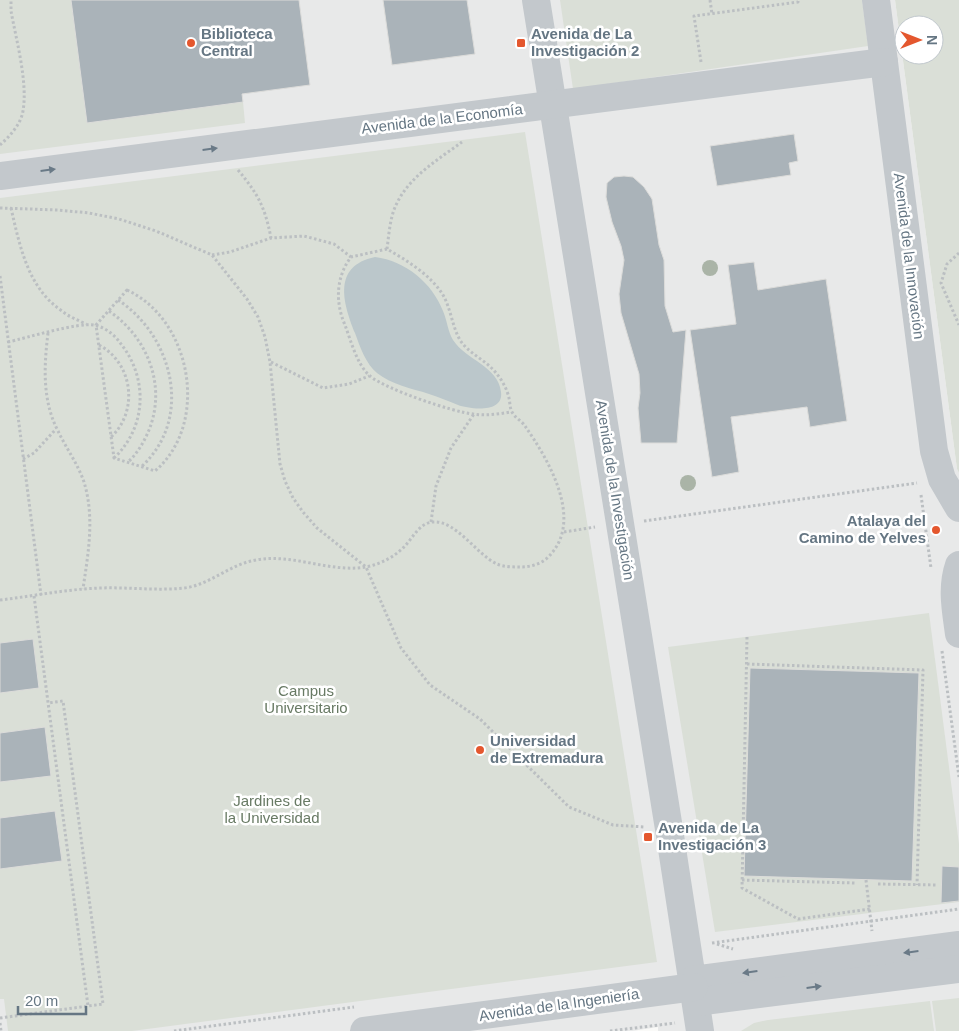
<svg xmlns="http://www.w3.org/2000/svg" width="959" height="1031" font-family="Arial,sans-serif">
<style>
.built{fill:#e8e9e9}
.green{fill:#dadfd7;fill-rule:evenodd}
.water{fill:#bbc7cb}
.building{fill:#aab3b9;stroke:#dcdcda}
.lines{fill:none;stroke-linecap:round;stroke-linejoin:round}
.path{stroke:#bbbfc2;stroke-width:3;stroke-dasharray:2.5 2.5;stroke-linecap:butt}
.minor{stroke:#c3c8cc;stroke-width:28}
.tree{fill:#aab4a7}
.oneway{fill:#6a7a87}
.poi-dot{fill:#e4572e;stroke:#fff;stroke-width:2}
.labels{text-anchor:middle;stroke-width:5;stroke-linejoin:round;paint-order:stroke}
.poi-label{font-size:15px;font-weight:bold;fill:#657683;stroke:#fff;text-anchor:start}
.street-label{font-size:15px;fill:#657683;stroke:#fff}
.park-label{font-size:15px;fill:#687a64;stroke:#fff}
</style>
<rect width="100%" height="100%" fill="#fafaf8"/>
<path class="built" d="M0,0H895L957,469L959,473V1031H658V1027L632,1031H0Z"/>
<g class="green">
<path d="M0,0H78L243,102L245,123L0,154Z"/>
<path d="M560,0H862L868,46L573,89Z"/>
<path d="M895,0H959V473L957,469ZM904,25H934V55H904Z"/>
<path d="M525,132L657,962L132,1031H8L4,999H0V198Z"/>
<path d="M929,613L959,844V902L715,932L668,647Z"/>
<path d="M959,998V1031H936L932,1001Z"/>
<path d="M930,1001L934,1031H741L754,1023L768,1020Z"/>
</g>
<path class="water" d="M375,257C406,261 432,283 443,311C447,320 448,332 453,340C466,360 498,366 501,392C504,414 469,409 458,405C448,401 439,397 429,394C411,388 392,385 377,373C366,364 360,347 355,333C343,303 332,266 375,257Z"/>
<g class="building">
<path d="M71,0H299L310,85L242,94L243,102L87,123Z"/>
<path d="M383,0H467L475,54L392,65Z"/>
<path d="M794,134L798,161L789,163L791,175L717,186L710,146Z"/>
<path d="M624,176L633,177L644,187L652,199L659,245L664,260L665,306L673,332L686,330L677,443H641L638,408L640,393L639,374L621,313L619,294L624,260L621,246L612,222L606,197L607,183L614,177Z"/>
<path d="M754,262L758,290L826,279L847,421L810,427L807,407L731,417L739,472L712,477L690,330L736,324L728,265Z"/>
<path d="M33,639L39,688L0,693V643Z"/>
<path d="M750,668L919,673L912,881L744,876Z"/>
<path d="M45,727L51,776L0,782V733Z"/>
<path d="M55,811L62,861L0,869V818Z"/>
<path d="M942,866L959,867V901L941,903Z"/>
</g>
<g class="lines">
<g class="path">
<path d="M710,0L712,14"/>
<path d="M701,62L694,16L798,2V0"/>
<path d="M0,145C10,136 21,124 23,111C28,82 16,39 11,11V0"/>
<path d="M238,170C258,194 265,207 271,238"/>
<path d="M0,208L58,210L89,213L119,219L156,231L212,255L247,299L258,317L265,337L270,362L280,464L285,481L293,498L303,512L317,528L366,567L401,648L430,685L480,719L569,807L613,825L645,827"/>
<path d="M11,208C20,247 28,288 62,311C69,317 78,320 86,324"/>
<path d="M387,249C389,234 390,216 397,203C410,176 439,159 462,142"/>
<path d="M959,253L947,264L941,283L959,325"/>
<path d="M212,255L230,252L271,238L304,236L334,244L351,257"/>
<path d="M0,276L41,595"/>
<path d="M127,290C192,320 210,424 155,471L114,458L96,325Z"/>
<path d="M118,300C173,336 194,419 141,467"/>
<path d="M109,311C147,337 167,385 149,430C144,442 137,454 128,462"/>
<path d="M48,333C44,366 42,400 58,431C66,448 78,464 84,482C95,518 88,554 83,589"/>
<path d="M8,342C26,338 79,322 94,325C105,327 115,335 121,344C148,378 147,427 114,458"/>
<path d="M99,345C133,363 139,411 111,437"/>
<path d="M271,362L323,388L349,384L369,376"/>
<path d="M23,459L34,453L56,429"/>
<path d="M921,495L931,568"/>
<path d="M644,521L917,483"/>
<path d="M431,522L436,486L451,448L474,414"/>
<path d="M564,532L595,527"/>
<path d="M34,596L88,1006"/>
<path d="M0,600C34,596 67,589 101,588C129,587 157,591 184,588C210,585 230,564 256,560C293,553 329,573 366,567C381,564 394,557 404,547C413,538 419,523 433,522C456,520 477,555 497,564C504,567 513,567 521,567C532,567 544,563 551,554C583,518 548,459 525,426C522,421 515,418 512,412C510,409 510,403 509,398C507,389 502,380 496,373C486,360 469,354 460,340C452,326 451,309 443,295C431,275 406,260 387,249L351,257C336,277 335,302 345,325C351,341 357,365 370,376C385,389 453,412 473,414C486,416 499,414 511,412"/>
<path d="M747,637L742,888L798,919L870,909"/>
<path d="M942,651L959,777"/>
<path d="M747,664L923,670L917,885"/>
<path d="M694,830L743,832"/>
<path d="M742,880L855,883"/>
<path d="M866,880L872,931"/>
<path d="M878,884L938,885"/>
<path d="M712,943L959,909"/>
<path d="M717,944L733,949"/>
<path d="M0,1018L103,1004L63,701L48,703"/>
<path d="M0,1023L1,1031"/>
<path d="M174,1031L354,1007"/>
<path d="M610,1031L675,1023"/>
</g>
<g class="minor">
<path d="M536,0L669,829L700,1031"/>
<path d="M876,0L934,451L942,479L959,508"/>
<path d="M0,176L884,62"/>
<path d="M959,565C951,588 956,611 959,634"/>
<path d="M693,980L959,945"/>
<path d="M696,1002L959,969"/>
<path d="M364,1031L694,987"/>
</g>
</g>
<g class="tree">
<circle cx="710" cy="268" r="8"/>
<circle cx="688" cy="483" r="8"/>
</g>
<defs><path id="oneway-solid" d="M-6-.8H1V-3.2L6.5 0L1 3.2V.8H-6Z" transform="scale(1.25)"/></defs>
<g class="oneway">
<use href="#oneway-solid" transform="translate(210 149) rotate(-7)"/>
<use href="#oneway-solid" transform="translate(48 170) rotate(-7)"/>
<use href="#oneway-solid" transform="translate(911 952) rotate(173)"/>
<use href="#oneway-solid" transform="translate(750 972) rotate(172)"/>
<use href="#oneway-solid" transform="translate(814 987) rotate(-7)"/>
</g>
<g class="poi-dot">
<circle cx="191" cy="43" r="5"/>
<rect x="516" y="38" width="10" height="10" rx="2.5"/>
<circle cx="936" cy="530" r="5"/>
<circle cx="480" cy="750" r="5"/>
<rect x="643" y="832" width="10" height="10" rx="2.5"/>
</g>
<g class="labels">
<g class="poi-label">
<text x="201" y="39">Biblioteca<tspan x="201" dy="17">Central</tspan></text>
<text x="531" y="39">Avenida de La<tspan x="531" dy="17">Investigación 2</tspan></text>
<text x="926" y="526" text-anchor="end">Atalaya del<tspan x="926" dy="17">Camino de Yelves</tspan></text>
<text x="490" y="746">Universidad<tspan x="490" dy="17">de Extremadura</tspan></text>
<text x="658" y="833">Avenida de La<tspan x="658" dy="17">Investigación 3</tspan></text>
</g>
<g class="street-label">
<text transform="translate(442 119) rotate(-7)" y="5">Avenida de la Economía</text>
<text transform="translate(909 256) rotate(83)" y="5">Avenida de la Innovación</text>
<text transform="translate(615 490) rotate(81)" y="5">Avenida de la Investigación</text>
<text transform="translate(559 1005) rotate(-8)" y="5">Avenida de la Ingeniería</text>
</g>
<g class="park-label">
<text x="306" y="696">Campus<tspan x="306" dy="17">Universitario</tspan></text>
<text x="272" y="806">Jardines de<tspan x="272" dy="17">la Universidad</tspan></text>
</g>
</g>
<g transform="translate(919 40) rotate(90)"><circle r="24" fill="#ffffff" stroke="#c1c8cd"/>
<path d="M0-4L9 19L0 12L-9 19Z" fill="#e4572e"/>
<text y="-8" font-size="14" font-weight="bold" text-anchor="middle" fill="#657683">N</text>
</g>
<path d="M18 1006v8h68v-8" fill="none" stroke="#657683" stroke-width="2.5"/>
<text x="25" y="1006" font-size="15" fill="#657683" stroke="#ffffff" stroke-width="4" paint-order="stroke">20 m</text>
</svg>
